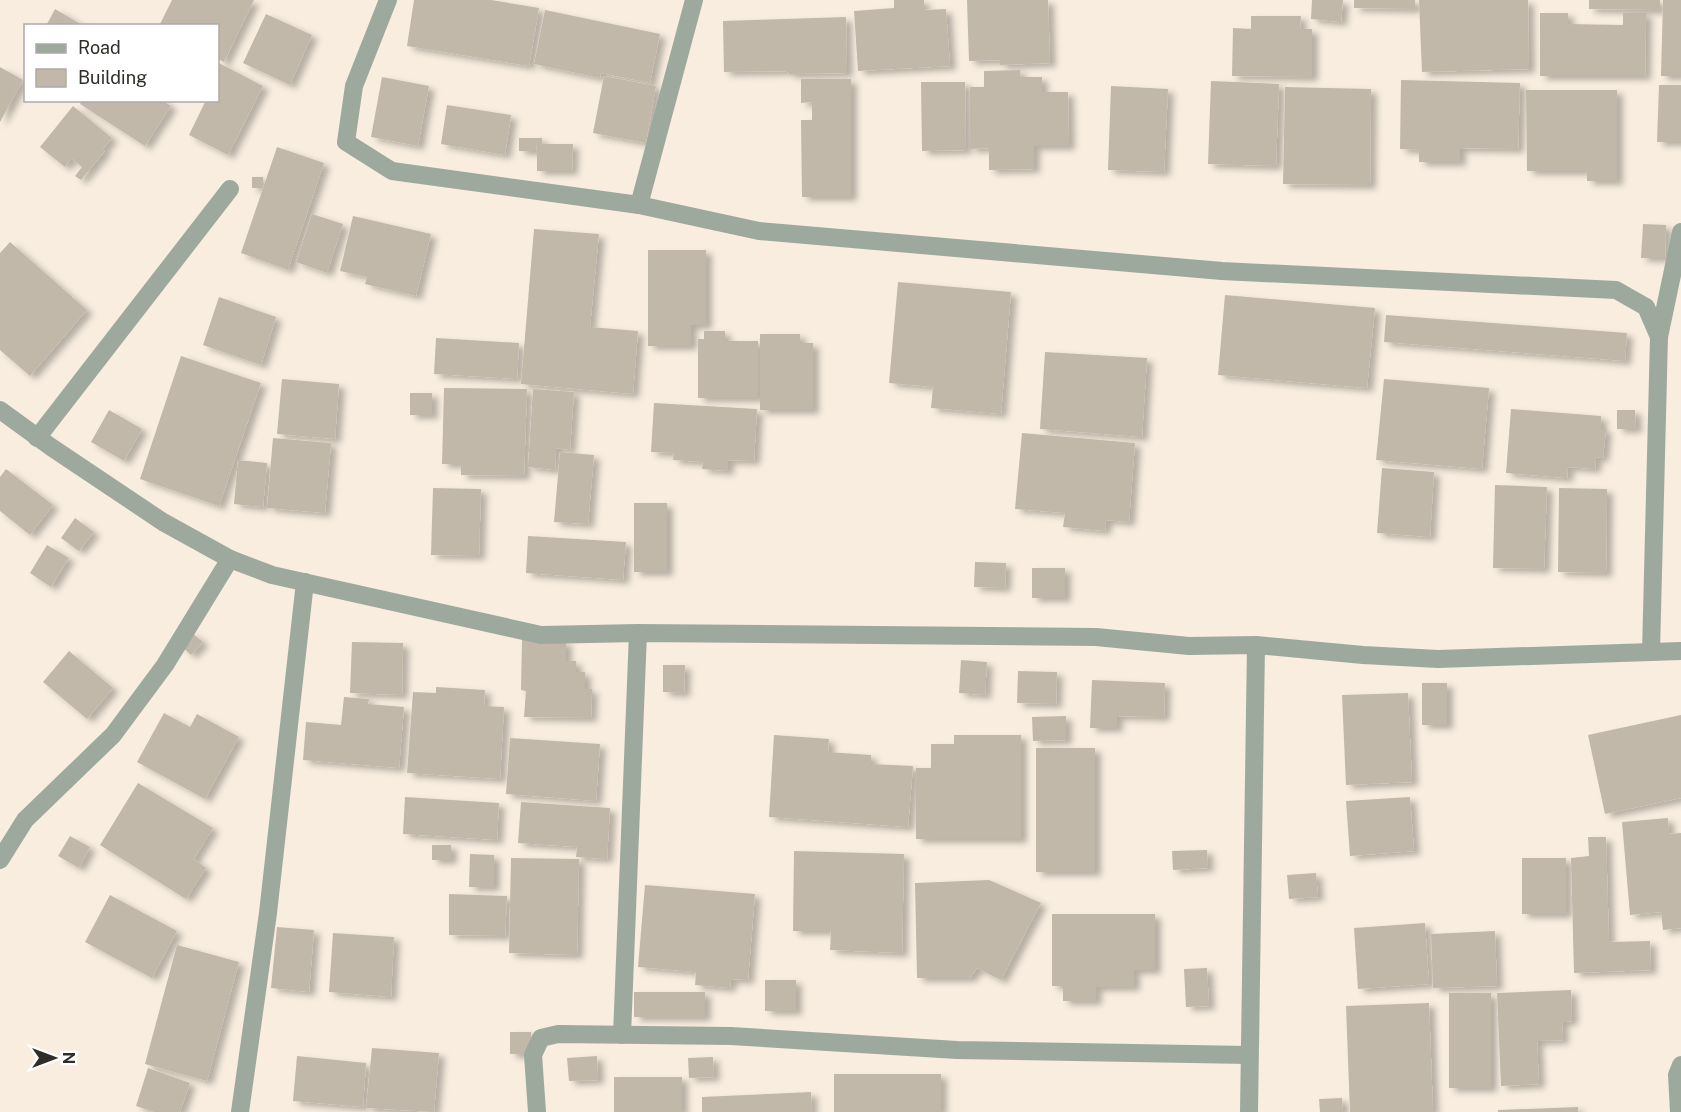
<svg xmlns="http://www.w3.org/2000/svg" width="1681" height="1112" font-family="'Public Sans',sans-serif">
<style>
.building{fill:#c2b8aa;filter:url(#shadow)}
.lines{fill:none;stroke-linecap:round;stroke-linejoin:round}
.minor{stroke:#9ea99d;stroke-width:18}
</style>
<defs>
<filter id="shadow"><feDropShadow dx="6" dy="4" stdDeviation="3" flood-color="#0004"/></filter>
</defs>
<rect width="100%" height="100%" fill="#f8eddf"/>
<g class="building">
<path d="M172,0H254L224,62L218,59V26H159Z"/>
<path d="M414,0H491L539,8L529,66L407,46Z"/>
<path d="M894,0H924V10L946,9L950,66L858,71L854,11L894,8Z"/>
<path d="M967,0H1048L1050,63L1000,65V60L969,61Z"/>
<path d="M1312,0H1343L1341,22L1311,19Z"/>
<path d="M1354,0H1415V9L1354,8Z"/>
<path d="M1419,0H1528L1529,69L1422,72Z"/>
<path d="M1589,0H1660V10L1589,9Z"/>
<path d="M1663,0H1681V76H1661Z"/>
<path d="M55,9L84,26H46Z"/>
<path d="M545,10L660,34L650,83L601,73L600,78L534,64Z"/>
<path d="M1540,13H1568V24L1623,25V13H1646L1645,76H1540Z"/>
<path d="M266,14L312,35L290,85L243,63Z"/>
<path d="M1251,16H1301L1300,29H1312V77L1232,76L1233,28L1251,29Z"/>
<path d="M846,17L847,73L789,74L788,71L724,72L723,21Z"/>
<path d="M219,63L263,86L228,155L189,135L206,100H218Z"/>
<path d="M0,67L23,80L0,122Z"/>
<path d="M1020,70V77H1042V92H1068L1069,146H1034V169L989,170V148L970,149V87H984V71Z"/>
<path d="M604,76L656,86L646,143L593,133Z"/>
<path d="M382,77L429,86L418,146L371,137Z"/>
<path d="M801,79H851V197H802L801,120H812V102L801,103Z"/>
<path d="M1401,80L1520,83L1518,149L1460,148V162H1419V150L1400,149Z"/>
<path d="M1211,81L1279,84L1276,166L1208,164Z"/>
<path d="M921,82H965L966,150L922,151Z"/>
<path d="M1659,85H1681V142H1657Z"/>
<path d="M1111,86L1168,89L1164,172L1108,170Z"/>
<path d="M1285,87L1371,89L1370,185L1283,184Z"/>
<path d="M1526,90H1617V181H1587V171H1527Z"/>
<path d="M82,100H166L165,102L171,106L145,146L80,104Z"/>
<path d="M447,105L511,115L505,155L441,144Z"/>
<path d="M73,106L112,138L103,149L105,151L81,180L75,176L82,167L71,158L65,167L40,147Z"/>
<path d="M519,138H542V144H573L572,171H537V143L536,151H519Z"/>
<path d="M277,147L324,163L288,270L241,253Z"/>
<rect x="252" y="177" width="11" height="11"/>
<path d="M312,214L343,224L327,273L296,262Z"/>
<path d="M353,216L431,234L416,296L365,284L367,277L340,271Z"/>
<path d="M1643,224L1666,225L1665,258H1641Z"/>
<path d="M534,229L599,234L590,327L638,331L633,394L521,384Z"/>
<path d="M10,242L87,310L30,376L0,350V253Z"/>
<path d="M648,250H706V325H691V346H648Z"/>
<path d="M898,282L1011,292L1001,414L931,408L933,387L889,383Z"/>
<path d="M1225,295L1375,308L1367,388L1218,375Z"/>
<path d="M219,297L276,317L261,365L203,345Z"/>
<path d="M1386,315L1627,333L1625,361L1384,342Z"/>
<path d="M704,331H725V341H758V398H698V339H704Z"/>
<path d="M760,334H800V343H813V410H760Z"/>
<path d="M436,338L519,343L517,379L434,374Z"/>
<path d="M1045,352L1147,358L1142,437L1040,429Z"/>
<path d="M181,356L261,383L219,506L140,479Z"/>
<path d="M282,379L339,384L335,439L277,434Z"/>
<path d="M1384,379L1489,388L1482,469L1376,460Z"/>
<path d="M444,388L527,389L524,476L461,475V464H442Z"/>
<path d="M533,389L574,392L570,450L556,448L555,470L528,467Z"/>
<rect x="410" y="393" width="22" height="22"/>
<path d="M654,403L757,409L754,461L728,460V471L702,469L703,462L673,460L674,453L651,452Z"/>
<path d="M1511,409L1601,416V429H1606L1603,458L1596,457L1595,469L1568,467L1567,478L1506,473Z"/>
<path d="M109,410L142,429L124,461L91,442Z"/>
<path d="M1617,410H1635L1636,429H1617Z"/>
<path d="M1022,433L1135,443L1129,522L1106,520L1105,531L1063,527L1065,513L1015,509Z"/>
<path d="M273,438L331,443L325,513L267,508Z"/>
<path d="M560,452L594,455L588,524L554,522Z"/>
<path d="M238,460L267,463L263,507L234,504Z"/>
<path d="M1382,468L1434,472L1430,537L1377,533Z"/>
<path d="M6,469L53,505L30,535L0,511V477Z"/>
<path d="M1495,485L1547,487L1544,569L1493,568Z"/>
<path d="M433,488L481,489L479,556L431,555Z"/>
<path d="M1559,488L1607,489L1606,573L1558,572Z"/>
<rect x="634" y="503" width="33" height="69"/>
<path d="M75,518L94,532L79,551L61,538Z"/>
<path d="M528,536L626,542L623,580L526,573Z"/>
<path d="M47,545L69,558L51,587L30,573Z"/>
<path d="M975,562L1006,563L1005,588L974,587Z"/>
<rect x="1032" y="568" width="33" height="30"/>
<path d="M191,632L203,642L191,655L180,645Z"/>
<path d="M522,640L566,641V661H576V672H585V689H592L591,718L524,717L526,691L521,690Z"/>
<path d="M352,642L403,643L402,695L350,693Z"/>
<path d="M69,651L113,688L87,719L43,682Z"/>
<path d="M961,660L987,662L985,695L959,693Z"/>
<path d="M663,665H685L684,693L663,692Z"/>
<path d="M1018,671L1057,672L1056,704L1017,703Z"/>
<path d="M1092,680L1165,683L1164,717L1117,716V728H1090Z"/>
<rect x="1422" y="683" width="25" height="42"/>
<path d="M436,687L485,690L484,706L504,707L500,779L407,773L413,692L436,693Z"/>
<path d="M1408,693L1412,782L1346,785L1342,695Z"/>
<path d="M344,697L369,699L368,704L404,707L399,768L303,760L306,722L341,725Z"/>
<path d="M164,713L190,727L197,714L239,737L205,799L137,762Z"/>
<path d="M1681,715V798L1605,814L1588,735Z"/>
<path d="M1066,716V740L1033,741L1032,717Z"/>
<path d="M774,735L829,739L828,752L871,755V764L913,766L908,827L769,817Z"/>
<path d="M954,735H1021V839H916V768H931V744H954Z"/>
<path d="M510,738L600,744L596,801L506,794Z"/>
<rect x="1036" y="748" width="59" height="124"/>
<path d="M138,783L213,828L194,859L206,868L186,899L100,845Z"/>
<path d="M405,797L499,803L497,840L403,834Z"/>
<path d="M1410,797L1414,851L1350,856L1346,801Z"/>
<path d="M521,802L610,808L607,859L576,857L577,847L518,843Z"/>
<path d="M1668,818L1669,834L1681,833V928L1663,930L1661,912L1630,915L1622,822Z"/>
<path d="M70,836L90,847L79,868L58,856Z"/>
<path d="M1588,837H1606L1609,942L1650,941L1651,970L1574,973L1571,858L1589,856Z"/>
<rect x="432" y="845" width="19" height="15"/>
<path d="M1207,850L1208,868L1173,870L1172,851Z"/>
<path d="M794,851L904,854L902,953L830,950L831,931H793Z"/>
<path d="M470,854L494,855V887H469Z"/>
<path d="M511,858L579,859L577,955L509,953Z"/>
<rect x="1522" y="858" width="44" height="56"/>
<path d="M1316,873L1318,897L1289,899L1287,875Z"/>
<path d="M989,880L1041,903L1001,980L977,968L970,978H917L915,883Z"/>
<path d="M645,885L755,894L748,980L731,979L730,988L695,985L696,972L638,967Z"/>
<path d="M449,894L507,896L505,936L449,935Z"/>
<path d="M110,895L177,931L152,978L85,942Z"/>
<path d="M1052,914H1155V970H1134V987H1096V1001H1063V986H1052Z"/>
<path d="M1425,923L1429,984L1358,989L1354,928Z"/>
<path d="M277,927L314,930L309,992L271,988Z"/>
<path d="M1495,931L1497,986L1433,988L1431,934Z"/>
<path d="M333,933L394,937L391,997L329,992Z"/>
<path d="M177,945L239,962L207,1081L145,1064Z"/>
<path d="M1207,968L1209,1006L1186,1007L1184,969Z"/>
<rect x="765" y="980" width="31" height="31"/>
<path d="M1571,990L1572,1021L1562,1022L1563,1040L1537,1041L1539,1084L1501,1086L1497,993Z"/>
<rect x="634" y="992" width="71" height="25"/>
<rect x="1449" y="993" width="42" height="95"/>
<path d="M1429,1003L1433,1112H1350L1346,1006Z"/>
<rect x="510" y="1032" width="21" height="22"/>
<path d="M372,1048L439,1053L434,1112L366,1108Z"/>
<path d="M297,1056L366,1063L363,1107L293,1101Z"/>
<path d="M597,1056L598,1080L569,1081L567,1058Z"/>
<path d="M713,1057L714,1077L689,1078L688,1058Z"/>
<path d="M148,1068L190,1083L180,1112H154L136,1106Z"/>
<rect x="834" y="1074" width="107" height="38"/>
<rect x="614" y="1077" width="68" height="35"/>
<path d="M811,1092L812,1112H702V1097Z"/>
<path d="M1342,1098L1343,1112H1320L1319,1099Z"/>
<path d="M1578,1107V1112H1498V1110Z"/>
</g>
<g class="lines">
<g class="minor">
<path d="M388,0L354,86L346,142L392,171L639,205L759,231L1222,271L1616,290L1646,307L1659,337L1651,652"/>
<path d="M639,205L694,0"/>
<path d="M1659,337L1681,232"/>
<path d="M0,410L51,447L163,522L230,559L272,575L541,635L638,633L1096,637L1189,646L1256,645L1363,655L1438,659L1681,651"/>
<path d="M37,438L230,189"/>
<path d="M0,860L25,820L113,735L165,665L230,559"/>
<path d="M622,1035L638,633"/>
<path d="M240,1112L268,913L305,582"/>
<path d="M537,1112L533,1055L541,1038L558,1034L731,1036L957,1050L1249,1055"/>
<path d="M1249,1112L1256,645"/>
<path d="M1679,1112L1677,1075L1681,1065"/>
</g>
</g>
<rect x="24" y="24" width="195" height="78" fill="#ffffff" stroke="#acaba9" stroke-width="1.5"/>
<rect x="36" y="44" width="30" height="9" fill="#9ea99d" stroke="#acaba9" stroke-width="1.5"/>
<text x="78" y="54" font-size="18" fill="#302c27">Road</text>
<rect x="36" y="69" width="30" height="18" fill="#c2b8aa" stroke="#acaba9" stroke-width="1.5"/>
<text x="78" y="84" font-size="18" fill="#302c27">Building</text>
<g transform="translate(54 1058) rotate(90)" stroke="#ffffff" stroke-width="4.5" paint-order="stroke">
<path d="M0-4.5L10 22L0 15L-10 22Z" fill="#302c27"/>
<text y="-9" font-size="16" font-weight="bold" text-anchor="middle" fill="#302c27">N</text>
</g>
</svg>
